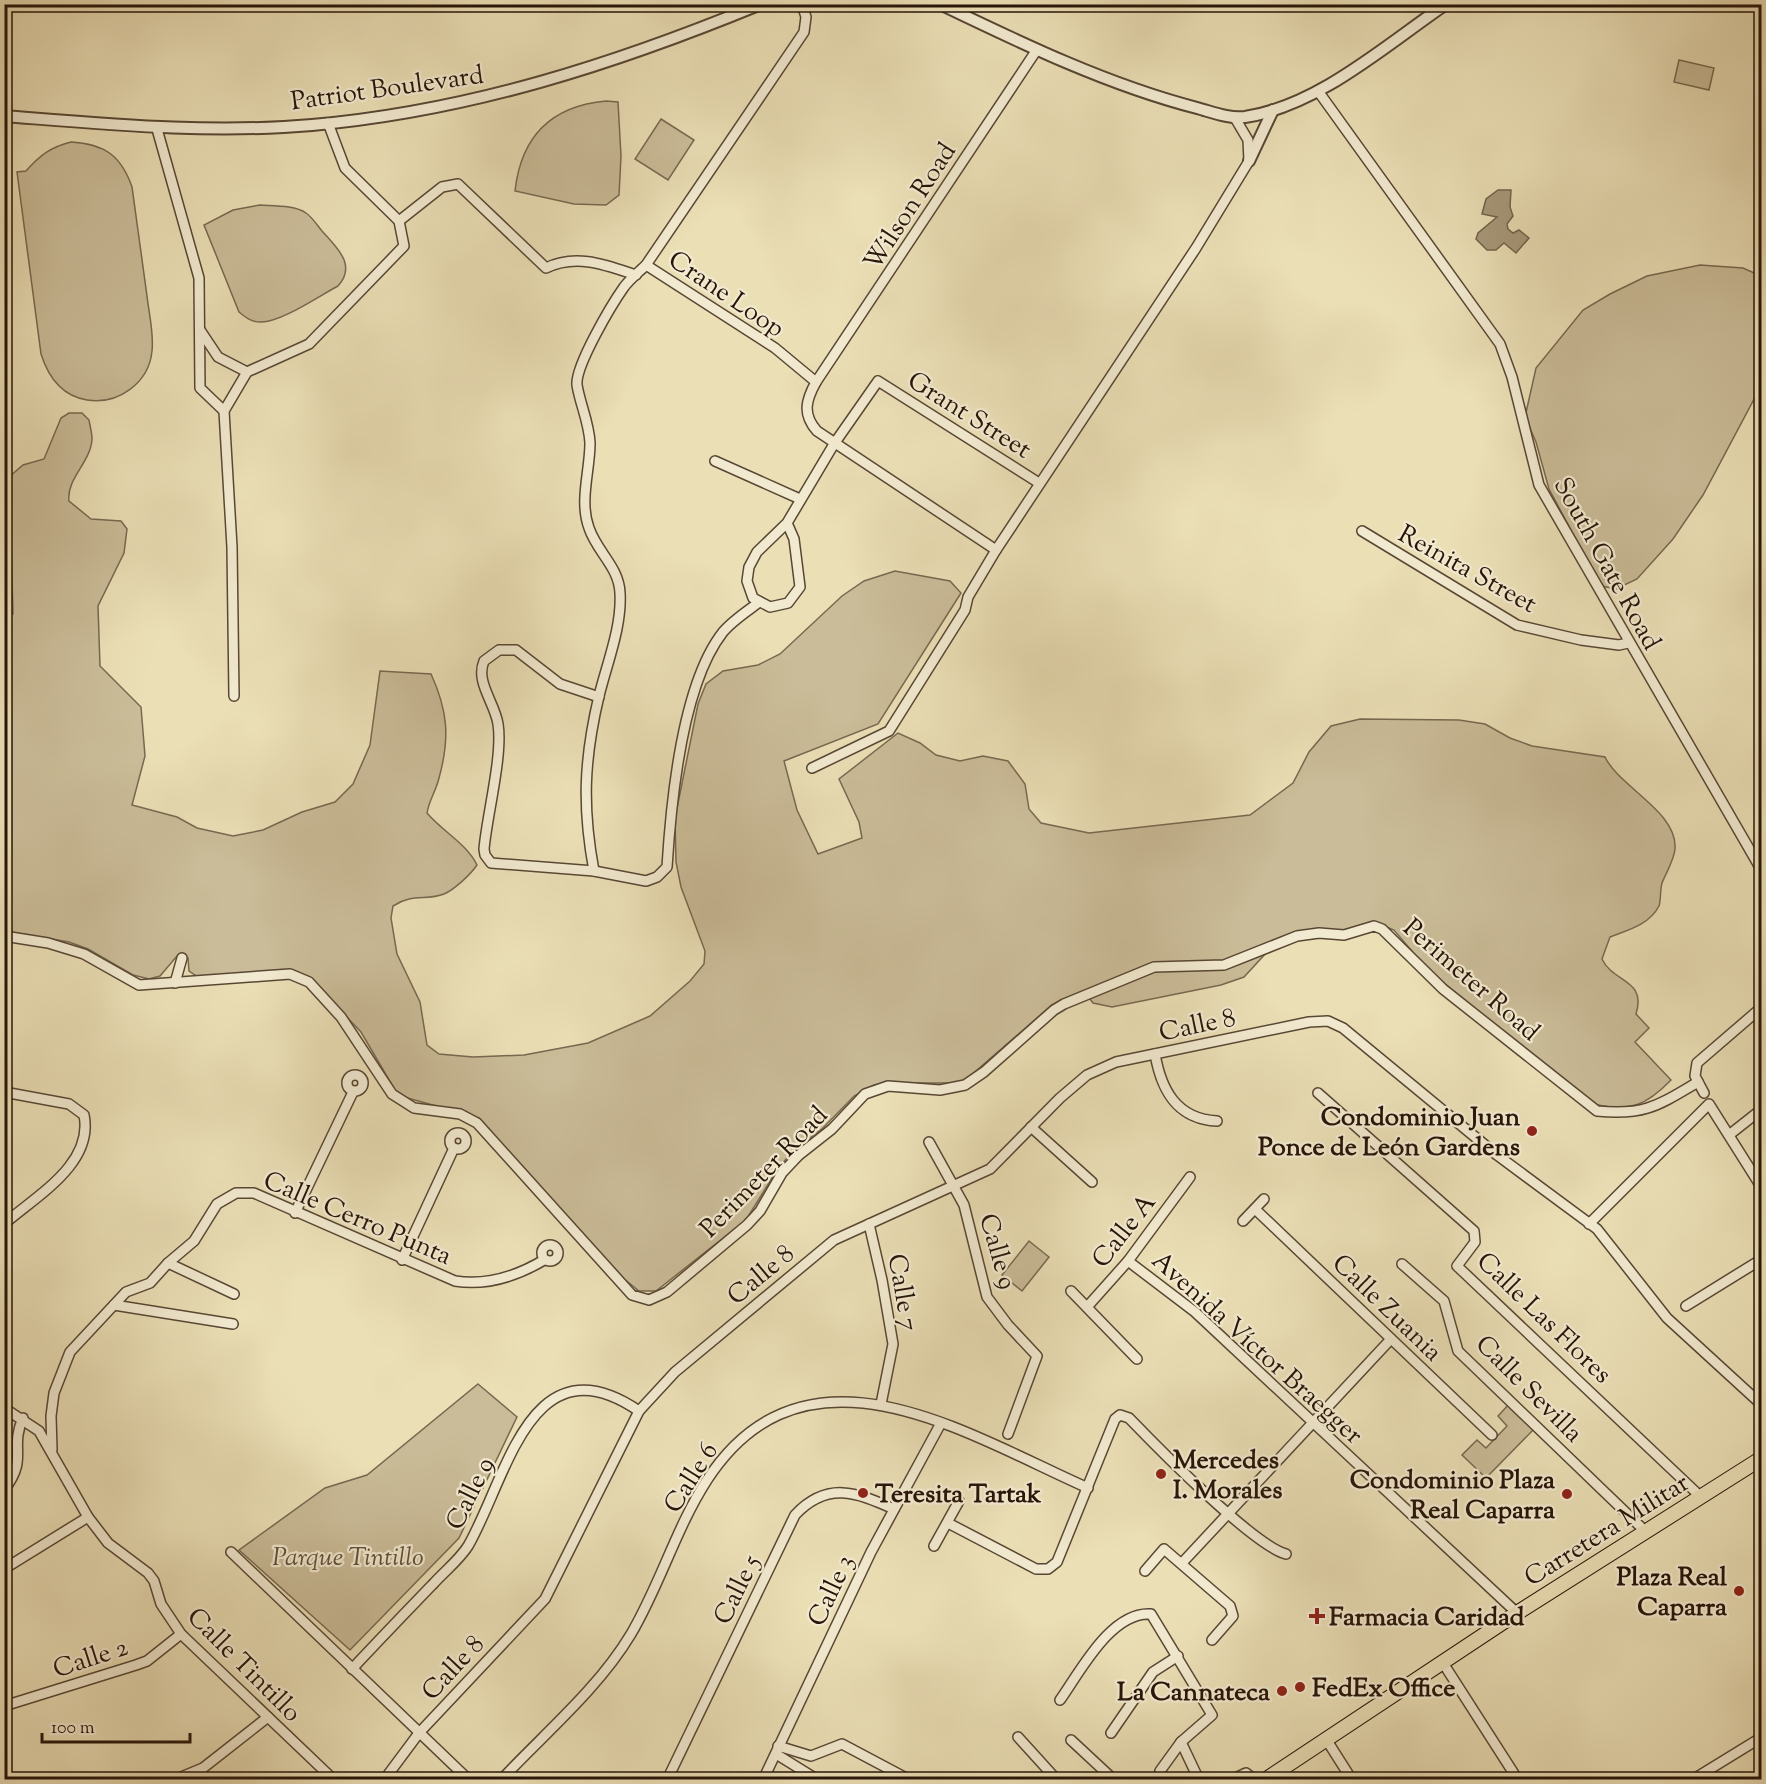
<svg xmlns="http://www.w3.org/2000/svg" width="1766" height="1784" font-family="'Sorts Mill Goudy',serif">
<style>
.green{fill:#cabc98;stroke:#786850;stroke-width:1.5}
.water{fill:#a89a7b;stroke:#74644d;stroke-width:1.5}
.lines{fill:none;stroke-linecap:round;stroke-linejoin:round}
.minor-casing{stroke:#584734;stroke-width:12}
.tertiary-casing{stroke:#584734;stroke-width:14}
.primary-casing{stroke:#271408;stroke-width:16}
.minor{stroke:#f2ead0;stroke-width:9}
.tertiary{stroke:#f2ead0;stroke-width:10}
.primary{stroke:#ebdfb6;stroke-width:14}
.poi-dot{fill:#8f2418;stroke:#f2ead0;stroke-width:2}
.labels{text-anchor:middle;stroke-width:4.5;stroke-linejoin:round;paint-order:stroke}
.street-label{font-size:26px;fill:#271408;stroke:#f2ead0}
.poi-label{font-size:26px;font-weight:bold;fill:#271408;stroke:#f2ead0;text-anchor:end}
.park-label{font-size:26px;font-style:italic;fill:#604f3a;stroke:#f2ead0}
</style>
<rect width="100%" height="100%" fill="#ebdfb6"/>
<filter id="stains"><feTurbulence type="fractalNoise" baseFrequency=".00333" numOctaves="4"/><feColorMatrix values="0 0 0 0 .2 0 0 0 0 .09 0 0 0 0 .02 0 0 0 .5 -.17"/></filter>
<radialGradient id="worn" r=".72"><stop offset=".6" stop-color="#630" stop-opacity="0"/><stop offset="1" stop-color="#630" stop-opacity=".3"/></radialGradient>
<g class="green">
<path d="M1679,60L1714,68L1709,90L1674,82Z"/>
<path d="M606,101L618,102L621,156L619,195L606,205L574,204L515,191C521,137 551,106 606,101Z"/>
<path d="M661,119L694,140L668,180L635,159Z"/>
<path d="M71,142C104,144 121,155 132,187C137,223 142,260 147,296C149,314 154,333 152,351C149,383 118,405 87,400C62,396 48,376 41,354L17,172L26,171C40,155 51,147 71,142Z"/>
<path d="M1756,144H1761V191H1757Z"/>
<path d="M260,205C273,206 295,205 306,213C312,217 317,225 322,231C337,248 357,265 338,286C319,296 280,323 260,322C251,322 245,317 239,312L204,225L233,210Z"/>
<path d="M1700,265L1743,268L1761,276V386L1703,495L1673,539L1637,579L1616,589L1601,586L1549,489L1536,442L1525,417L1536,368L1583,310L1610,294L1647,276Z"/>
<path d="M69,413H82L89,420C90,426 92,433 92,439C91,462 66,479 69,501L91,519L121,521L127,529L124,553L98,606L100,666L141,707L145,756L132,805L177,817L197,828L233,836L263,830L302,812L335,802L353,784L370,745L380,671L431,674C448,711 450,738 439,778C436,791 429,800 427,813C443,832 466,843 477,865C471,874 454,890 444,894C426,901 413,893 393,906L391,918L397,954L420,1002L427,1045L439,1054L473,1057L524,1055L588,1043L650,1016L690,981L704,964L705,951L681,887L676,862L675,818L698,704L706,684L723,671L758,665L780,654L842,596L864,581L895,571L950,581L961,593L878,724L784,761L797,810L818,854L862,838L859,822L839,779L898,733L920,743L936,755L960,761L983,756L1008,761L1025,784L1029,809L1041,823L1089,833L1250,815L1293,783L1309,752L1331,726L1360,719L1459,720L1485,724L1510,738L1532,746L1605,757C1619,787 1678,812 1675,849C1674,860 1666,873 1662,883C1660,890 1661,900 1659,906C1649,925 1628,930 1610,937L1602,959C1613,983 1647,979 1636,1014L1649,1028L1635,1042L1671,1080C1647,1105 1629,1113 1594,1104L1429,971L1394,930L1382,925L1341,936L1296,940L1268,951L1244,977L1221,985L1112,1007L1093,1003L1084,991L1052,1005L962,1083H887L874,1085L854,1096L823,1128L791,1153L777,1170L746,1220L656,1291H639L618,1274L479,1118L404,1097L395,1090L361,1032L321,990L286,976L201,979L189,971L188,958L177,956L160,976L149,979L133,975L88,949L69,942L5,931L4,618L13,614L9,477L23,465L44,459L61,418Z"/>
<path d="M1029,1241L1049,1257L1022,1291L1002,1275Z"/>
<path d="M478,1384L517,1417L459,1538L350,1650L239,1550L325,1488L367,1475Z"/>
<path d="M1510,1403L1535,1428L1486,1478L1462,1455L1477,1440L1486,1448L1507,1426L1498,1416Z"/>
</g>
<path class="water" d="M1498,190H1511L1510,207L1513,216L1507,224L1508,229L1513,233L1519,230L1529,238L1516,253L1504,243L1496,250H1487L1476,239L1478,233L1497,217L1482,214L1486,199Z"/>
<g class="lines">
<defs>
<g id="minor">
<path d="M1318,91L1500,344L1512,377L1539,485L1762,871"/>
<path d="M157,129L199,278L200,388L224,411"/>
<path d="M399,221L442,187L458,184L546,268C576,253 606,265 636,275"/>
<path d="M646,265L775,348L816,382C806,400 802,414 817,431L996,550"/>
<path d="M200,330L218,357L247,372"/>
<path d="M816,382L1036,51"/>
<path d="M715,461L800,499"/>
<path d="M787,523L794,539L800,587L788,603L770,607L753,598L747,581L749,567L757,552L787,523L834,444L878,381L1039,483"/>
<path d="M1362,531L1517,625L1581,640L1619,645L1628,643"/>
<path d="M234,696L232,547L224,411L247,372L309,344L404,246L399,221L345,168L328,123"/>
<path d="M599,697L560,684L516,650H499L484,661C475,682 495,703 498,724C503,755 487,815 484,849L485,855L491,863L594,871L646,881L657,877L667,867C671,802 682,684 723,632C732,621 746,612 758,603"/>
<path d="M812,768L889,731L965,610L968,597L996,550L1196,248L1249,161L1248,140L1235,118"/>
<path d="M594,871C582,807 584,759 599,696C607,663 622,627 620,593C619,567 597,552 589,528C579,501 590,471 590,443C589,422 580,404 577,385C575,366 612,304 624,287C630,279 639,272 646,265L804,32L806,17L802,4"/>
<path d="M4,936L48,943L84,954L139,985L290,974L309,982L341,1017L392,1094L414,1108L460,1114L477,1123L632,1295L649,1300L667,1292L747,1225L760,1211L782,1173L799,1155L832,1129L865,1094L888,1086L940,1090L965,1085L984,1072L1054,1010L1064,1004L1154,967L1224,965L1297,936L1319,933L1344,935L1374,926L1382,929L1443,989L1597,1111C1645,1116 1659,1105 1698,1082"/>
<path d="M175,983L182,958"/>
<path d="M1155,1054C1161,1089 1176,1119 1217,1121"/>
<circle cx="355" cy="1083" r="8"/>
<path d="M4,1092L69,1104L84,1115C94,1164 36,1196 4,1224"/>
<path d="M1318,1093L1474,1231L1475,1242L1457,1266L1701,1497"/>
<path d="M1704,1093L1695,1076L1697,1063L1762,1007"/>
<path d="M1031,1127L1092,1182"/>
<circle cx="458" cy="1141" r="8"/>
<path d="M1729,1135L1762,1109"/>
<path d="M929,1142L964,1205L987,1297L1008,1325L1037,1356L1008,1434"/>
<path d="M1255,1209L1492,1435"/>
<path d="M295,1213L353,1092"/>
<path d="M1243,1221L1264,1199"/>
<path d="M869,1224L882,1280L893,1344L881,1404"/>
<path d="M1589,1224L1709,1104L1762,1188"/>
<circle cx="550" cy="1253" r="8"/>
<path d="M402,1260L454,1148"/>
<path d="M1128,1261L1195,1312L1517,1613"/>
<path d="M168,1263L234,1294"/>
<path d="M1402,1264L1444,1301L1458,1351L1646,1532"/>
<path d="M1071,1291L1137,1359"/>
<path d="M114,1305L233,1324"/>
<path d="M1686,1306L1762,1259"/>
<path d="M1087,1307L1128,1261L1190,1177"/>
<path d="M4,1408L39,1431L88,1517L108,1543L148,1573L154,1581L161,1604L181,1634L334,1780"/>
<path d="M52,1450L51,1416L54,1393L70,1352L126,1292L150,1283L168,1263L194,1241L217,1204L236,1193H254L455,1281C486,1286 517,1276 544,1260"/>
<path d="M4,1490C29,1458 9,1449 23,1418"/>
<path d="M948,1523L1036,1569H1048L1057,1562L1115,1419L1120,1415L1129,1418C1157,1447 1253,1545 1286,1554"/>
<path d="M934,1546L959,1501"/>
<path d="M231,1552L469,1780"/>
<path d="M1182,1563L1391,1339"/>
<path d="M4,1569L88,1517"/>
<path d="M1145,1571L1164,1549L1230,1606L1233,1616L1212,1640"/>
<path d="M1443,1663L1518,1780"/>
<path d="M352,1669C379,1640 407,1611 434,1583C445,1571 460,1559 468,1546C507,1479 530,1337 639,1411"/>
<path d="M1060,1700C1080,1672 1111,1611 1151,1614L1212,1715L1181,1742L1199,1780"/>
<path d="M4,1706L136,1665L147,1661L181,1634"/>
<path d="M1111,1733L1153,1672L1178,1656"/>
<path d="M1018,1737L1057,1780"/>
<path d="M1326,1739L1352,1780"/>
<path d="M1071,1740L1114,1780"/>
<path d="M778,1746L811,1756L842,1744L908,1779"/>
<path d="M776,1754L818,1780"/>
<path d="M1160,1771L1181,1742"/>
<path d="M174,1780L203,1768L268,1717"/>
<path d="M384,1780L419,1733L545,1599L639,1411L675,1372L834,1240L990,1169L1060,1098L1087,1075L1116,1062L1309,1022L1328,1021L1343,1028L1497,1155L1597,1229L1667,1318L1762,1405"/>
<path d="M501,1780C545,1733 598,1689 631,1634C660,1585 676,1528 707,1480C805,1329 966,1434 1088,1488"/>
<path d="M667,1780L795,1515C827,1481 856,1492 894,1509"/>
<path d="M763,1780L871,1552L941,1423"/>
<path d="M1231,1780L1246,1773L1255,1780"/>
<path d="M1692,1780L1762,1737"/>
</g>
<g id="tertiary">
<path d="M940,4C1023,44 1108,85 1197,108C1212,112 1229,119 1245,117C1318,106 1386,45 1446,4"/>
<path d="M4,116C107,124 209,134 312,125C470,111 615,64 761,4"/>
<path d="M1249,161L1273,110"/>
</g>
<path id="primary" d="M1265,1780L1517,1613L1762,1458"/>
</defs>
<use href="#minor" class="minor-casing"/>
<use href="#tertiary" class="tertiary-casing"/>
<use href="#primary" class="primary-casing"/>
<use href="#minor" class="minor"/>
<use href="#tertiary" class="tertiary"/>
<use href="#primary" class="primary"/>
</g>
<g class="poi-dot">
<circle cx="1532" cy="1131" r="6"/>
<circle cx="1161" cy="1474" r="6"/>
<circle cx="863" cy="1493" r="6"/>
<circle cx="1567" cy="1494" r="6"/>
<circle cx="1739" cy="1591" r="6"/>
<path d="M1314 1607h6v6h6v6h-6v6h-6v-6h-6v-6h6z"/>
<circle cx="1300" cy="1687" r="6"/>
<circle cx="1282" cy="1691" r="6"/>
</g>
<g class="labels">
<g class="street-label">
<text transform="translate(387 87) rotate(-8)" y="9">Patriot Boulevard</text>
<text transform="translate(909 206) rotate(-57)" y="9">Wilson Road</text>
<text transform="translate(727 293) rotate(34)" y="9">Crane Loop</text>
<text transform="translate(970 414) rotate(32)" y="9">Grant Street</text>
<text transform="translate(1608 563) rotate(61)" y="9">South Gate Road</text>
<text transform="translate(1468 568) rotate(29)" y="9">Reinita Street</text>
<text transform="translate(1472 979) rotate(41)" y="9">Perimeter Road</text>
<text transform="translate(1197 1024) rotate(-12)" y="9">Calle 8</text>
<text transform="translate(763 1171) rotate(-46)" y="9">Perimeter Road</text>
<text transform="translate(358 1217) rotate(23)" y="9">Calle Cerro Punta</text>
<text transform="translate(1123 1230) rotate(-52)" y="9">Calle A</text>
<text transform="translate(999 1251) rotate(74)" y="9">Calle 9</text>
<text transform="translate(760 1274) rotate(-40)" y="9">Calle 8</text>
<text transform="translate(904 1292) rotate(80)" y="9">Calle 7</text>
<text transform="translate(1388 1307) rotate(44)" y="9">Calle Zuania</text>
<text transform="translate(1545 1317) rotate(44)" y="9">Calle Las Flores</text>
<text transform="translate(1258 1347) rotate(42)" y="9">Avenida Víctor Braegger</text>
<text transform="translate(1530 1388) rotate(45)" y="9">Calle Sevilla</text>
<text transform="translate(690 1477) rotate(-58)" y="9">Calle 6</text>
<text transform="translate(469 1493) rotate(-64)" y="9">Calle 9</text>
<text transform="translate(1606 1529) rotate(-32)" y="9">Carretera Militar</text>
<text transform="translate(736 1589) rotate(-64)" y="9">Calle 5</text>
<text transform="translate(830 1590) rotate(-65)" y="9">Calle 3</text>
<text transform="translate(90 1657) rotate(-18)" y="9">Calle 2</text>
<text transform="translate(245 1664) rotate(45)" y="9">Calle Tintillo</text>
<text transform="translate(452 1667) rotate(-47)" y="9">Calle 8</text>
</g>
<g class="poi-label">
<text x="1520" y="1125">Condominio Juan<tspan x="1520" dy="30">Ponce de León Gardens</tspan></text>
<text x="1173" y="1468" text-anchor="start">Mercedes<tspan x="1173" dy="30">I. Morales</tspan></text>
<text x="1555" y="1488">Condominio Plaza<tspan x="1555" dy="30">Real Caparra</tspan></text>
<text x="875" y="1502" text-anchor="start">Teresita Tartak</text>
<text x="1727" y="1585">Plaza Real<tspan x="1727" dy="30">Caparra</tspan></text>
<text x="1329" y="1625" text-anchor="start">Farmacia Caridad</text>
<text x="1312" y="1696" text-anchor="start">FedEx Office</text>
<text x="1270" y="1700">La Cannateca</text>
</g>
<g class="park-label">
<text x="348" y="1565">Parque Tintillo</text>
</g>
</g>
<rect width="1766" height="1784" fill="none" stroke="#ebdfb6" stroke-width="24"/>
<rect x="6" y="6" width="1754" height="1772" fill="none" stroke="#271408" stroke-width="3"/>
<rect x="12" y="12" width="1742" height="1760" fill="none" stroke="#271408" stroke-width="1.5"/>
<path d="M42 1733v9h148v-9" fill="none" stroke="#271408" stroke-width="3"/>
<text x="51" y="1733" font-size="18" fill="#271408" stroke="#f2ead0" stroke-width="4.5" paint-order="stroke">100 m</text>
<rect width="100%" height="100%" filter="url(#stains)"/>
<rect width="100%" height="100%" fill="url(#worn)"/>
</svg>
